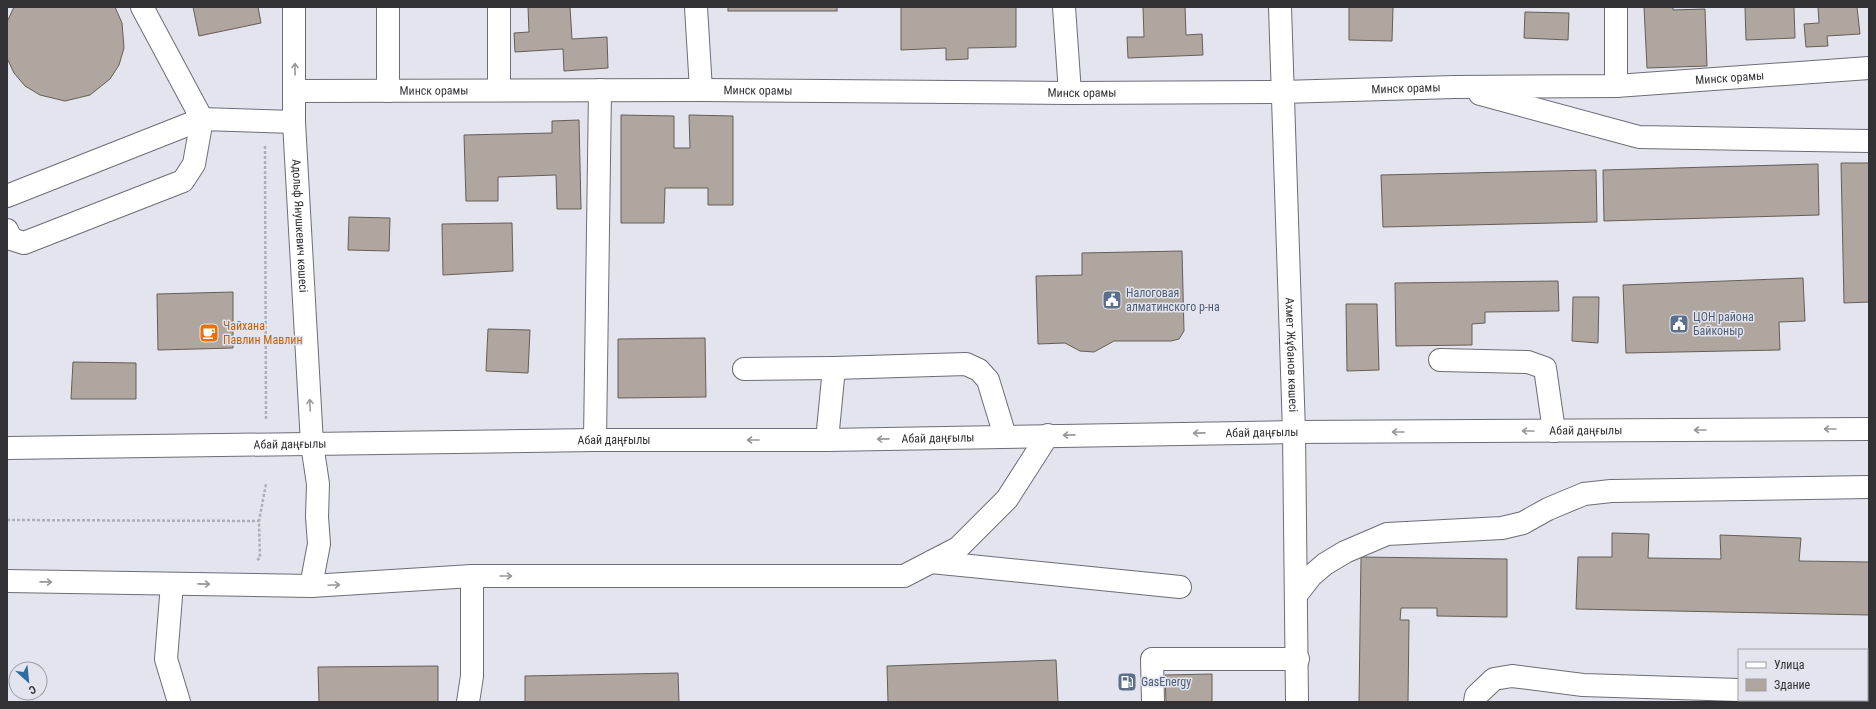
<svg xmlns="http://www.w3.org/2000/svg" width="1876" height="709" font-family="'Roboto Condensed',sans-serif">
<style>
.building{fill:#aea69f;stroke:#655e57}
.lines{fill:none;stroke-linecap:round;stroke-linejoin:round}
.minor-casing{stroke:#6d6d76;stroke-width:24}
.path{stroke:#aeaeb6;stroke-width:2.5;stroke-dasharray:3 2;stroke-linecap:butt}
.minor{stroke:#fff;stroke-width:22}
.oneway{stroke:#98989a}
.labels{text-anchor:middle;stroke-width:3;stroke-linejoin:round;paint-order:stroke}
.street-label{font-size:12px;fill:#323236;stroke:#e4e4ee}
.service-label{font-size:12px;fill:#4e5e75;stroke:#e4e4ee;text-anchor:start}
.food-label{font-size:12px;fill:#c56008;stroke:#e4e4ee;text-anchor:start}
</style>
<rect width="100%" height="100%" fill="#e4e4ee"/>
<g class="building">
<path d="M14,7H115L122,23L124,48L119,65L110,79L90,95L65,101L40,95L25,86L14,73L7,58V22Z"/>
<path d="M193,7H258L261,23L199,36Z"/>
<path d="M528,7H570L572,39L607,37L608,68L564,71L563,49L515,52L514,33L529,32Z"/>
<rect x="728" y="7" width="109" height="4"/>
<path d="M901,7H1016V47L968,48V59L946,60V48L901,50Z"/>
<path d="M1143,7H1185L1186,35L1202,34L1203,55L1128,58L1127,37H1144Z"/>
<path d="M1349,7H1393L1392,41L1349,40Z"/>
<path d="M1644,7H1673V10L1705,9L1707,66L1647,68Z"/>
<path d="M1745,7H1794L1795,38L1746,40Z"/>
<path d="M1818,7H1857L1860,34L1827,36L1828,46L1806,47L1804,24L1819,23Z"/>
<path d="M1525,12L1569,13L1568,40L1524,38Z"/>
<path d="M621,115L674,116V148H690L689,115L733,116V205H708V188H665L664,223H621Z"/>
<path d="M579,120L581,209H557L556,175L498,177V201H466L464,135L552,133V121Z"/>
<path d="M1841,163H1869V302L1844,303Z"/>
<path d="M1818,164L1819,215L1604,221L1603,170Z"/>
<path d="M1596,170L1597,222L1383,227L1381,175Z"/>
<path d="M349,217L390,218L389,251L348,250Z"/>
<path d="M512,223L513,271L443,275L442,224Z"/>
<path d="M1182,251L1184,331L1179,339L1171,341H1114L1094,352L1080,351L1065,343L1038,344L1036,276L1082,275V253Z"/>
<path d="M1803,278L1805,321L1779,322L1780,350L1626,353L1623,285Z"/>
<path d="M1558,281L1559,311L1485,312V323L1472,324V345L1396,346L1395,283Z"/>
<path d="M233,292V348L158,350L157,294Z"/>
<path d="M1573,297H1599L1598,343L1572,341Z"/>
<path d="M1346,304H1377L1379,370L1347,371Z"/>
<path d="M488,329L530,330L528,373L486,371Z"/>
<path d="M705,338L706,397L618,398V339Z"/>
<path d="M73,362L136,363V399H71Z"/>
<path d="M1612,533L1649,534L1648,558L1721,559L1720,535L1801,538L1799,561L1869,562V615L1576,609L1578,557H1612Z"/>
<path d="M1361,557L1507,559V617L1437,616V608H1401L1400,620H1409L1408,702H1359Z"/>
<path d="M1056,660L1058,702H888L887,666Z"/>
<path d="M438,666V702H319L318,667Z"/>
<path d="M678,673L679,702H525V676Z"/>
<path d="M1212,674V702H1166L1165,675Z"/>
</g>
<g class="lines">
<defs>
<g id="minor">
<path id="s1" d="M294,7V122L312,444L318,484L317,517L319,544L311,586"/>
<path d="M696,7L701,90"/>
<path d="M1064,7L1070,93"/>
<path id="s2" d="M1280,7L1294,432L1297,702"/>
<path d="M1616,7V86"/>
<path d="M499,90V7"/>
<path id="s3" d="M295,91L701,90L1070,93L1282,92L1454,87L1616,86L1869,68"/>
<path d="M388,91V7"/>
<path d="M1480,94L1639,137L1869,141"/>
<path d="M7,196L202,119L142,7"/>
<path d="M7,230L11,239L24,243L183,181L194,164L202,119L294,122"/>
<path d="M1440,360L1528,362L1545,368L1554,431"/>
<path d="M744,369L834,368"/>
<path d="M595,440L600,90"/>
<path d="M827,440L834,368L966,364L979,370L988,380L1005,436"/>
<path id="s4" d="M7,448L595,440H827L1294,432L1869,429"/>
<path d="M931,562L1180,587"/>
<path d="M7,581L311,586L472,576H904L958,548L1007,499L1048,435"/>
<path d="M172,584L166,659L179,702"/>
<path d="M1297,594L1311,576L1325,564L1345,552L1387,534L1502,528L1523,523L1548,509L1584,494L1611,491L1869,487"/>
<path d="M1867,694H1869"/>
<path d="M468,702L472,676V576"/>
<path d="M1153,702L1152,659H1298"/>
<path d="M1475,702L1476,696L1494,679L1512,676L1583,685L1739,690"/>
</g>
</defs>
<use href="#minor" class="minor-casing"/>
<g class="path">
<path d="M265,146L266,419"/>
<path d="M7,520L259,521"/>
<path d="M257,560L260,558L259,521L266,484"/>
</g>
<use href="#minor" class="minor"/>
</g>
<defs><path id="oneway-shaft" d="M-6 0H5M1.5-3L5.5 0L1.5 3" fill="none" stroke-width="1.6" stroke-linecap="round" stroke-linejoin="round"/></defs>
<g class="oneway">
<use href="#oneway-shaft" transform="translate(295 69) rotate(-91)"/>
<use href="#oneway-shaft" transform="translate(310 405) rotate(-93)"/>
<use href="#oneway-shaft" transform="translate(1830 429) rotate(180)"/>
<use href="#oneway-shaft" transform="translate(1700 430) rotate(180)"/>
<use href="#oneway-shaft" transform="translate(1528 431) rotate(180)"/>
<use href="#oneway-shaft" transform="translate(1398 432) rotate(180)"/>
<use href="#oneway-shaft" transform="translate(1199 433) rotate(179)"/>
<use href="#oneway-shaft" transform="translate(1069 435) rotate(179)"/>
<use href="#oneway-shaft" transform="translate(883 439) rotate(179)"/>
<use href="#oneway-shaft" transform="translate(753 440) rotate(180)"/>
<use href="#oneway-shaft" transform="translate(506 576)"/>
<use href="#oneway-shaft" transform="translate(46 582) rotate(1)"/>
<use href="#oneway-shaft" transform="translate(204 584) rotate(1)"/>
<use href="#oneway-shaft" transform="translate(334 585) rotate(-3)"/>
</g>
<defs>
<symbol id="civic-square" viewBox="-11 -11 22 22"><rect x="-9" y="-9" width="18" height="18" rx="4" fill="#5c6f8a" stroke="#e4e4ee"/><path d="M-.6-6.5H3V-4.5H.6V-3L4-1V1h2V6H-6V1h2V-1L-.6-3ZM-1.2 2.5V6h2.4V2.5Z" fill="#fff"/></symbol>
<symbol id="cafe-square" viewBox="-11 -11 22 22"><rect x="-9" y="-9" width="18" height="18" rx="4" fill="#e8710a" stroke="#e4e4ee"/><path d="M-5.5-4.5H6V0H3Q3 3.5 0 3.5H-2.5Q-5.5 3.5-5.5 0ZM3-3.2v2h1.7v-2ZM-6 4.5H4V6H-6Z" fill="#fff"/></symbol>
<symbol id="fuel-square" viewBox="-11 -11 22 22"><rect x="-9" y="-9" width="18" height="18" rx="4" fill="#5c6f8a" stroke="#e4e4ee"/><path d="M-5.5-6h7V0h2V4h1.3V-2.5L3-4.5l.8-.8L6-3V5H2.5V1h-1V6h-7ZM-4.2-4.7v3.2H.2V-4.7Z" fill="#fff"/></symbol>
</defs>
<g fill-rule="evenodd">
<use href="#civic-square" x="1101" y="289" width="22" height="22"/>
<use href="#civic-square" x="1668" y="313" width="22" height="22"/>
<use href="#cafe-square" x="198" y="322" width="22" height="22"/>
<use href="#fuel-square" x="1116" y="671" width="22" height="22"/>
</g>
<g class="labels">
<g class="street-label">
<text dy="4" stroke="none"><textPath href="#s3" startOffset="1435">Минск орамы</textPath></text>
<text dy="4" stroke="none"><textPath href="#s3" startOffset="1111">Минск орамы</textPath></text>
<text dy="4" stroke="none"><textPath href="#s3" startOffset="139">Минск орамы</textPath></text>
<text dy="4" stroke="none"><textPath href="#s3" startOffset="463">Минск орамы</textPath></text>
<text dy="4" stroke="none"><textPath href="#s3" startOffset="787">Минск орамы</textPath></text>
<text dy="4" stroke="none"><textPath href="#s1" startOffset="219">Адольф Янушкевич көшесі</textPath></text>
<text dy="4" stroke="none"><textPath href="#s2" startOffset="348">Ахмет Жұбанов көшесі</textPath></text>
<text dy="4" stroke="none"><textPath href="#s4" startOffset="1579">Абай даңғылы</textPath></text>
<text dy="4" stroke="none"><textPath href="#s4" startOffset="1255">Абай даңғылы</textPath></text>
<text dy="4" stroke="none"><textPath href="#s4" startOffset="931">Абай даңғылы</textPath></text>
<text dy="4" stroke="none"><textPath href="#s4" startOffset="607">Абай даңғылы</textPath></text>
<text dy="4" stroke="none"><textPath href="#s4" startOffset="283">Абай даңғылы</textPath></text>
</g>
<g class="service-label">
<text x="1126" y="297">Налоговая<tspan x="1126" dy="14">алматинского р-на</tspan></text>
<text x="1693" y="321">ЦОН района<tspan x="1693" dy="14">Байконыр</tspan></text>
<text x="1141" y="686">GasEnergy</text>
</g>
<g class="food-label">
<text x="223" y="330">Чайхана<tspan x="223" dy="14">Павлин Мавлин</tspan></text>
</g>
</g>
<rect width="1876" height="709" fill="none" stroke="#323236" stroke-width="16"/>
<rect x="1738" y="649" width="130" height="52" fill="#e4e4ee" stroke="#9d9da4"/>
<rect x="1746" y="662" width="20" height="6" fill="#ffffff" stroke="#9d9da4"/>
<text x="1774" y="669" font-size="12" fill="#323236">Улица</text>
<rect x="1746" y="679" width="20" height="12" fill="#aea69f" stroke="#9d9da4"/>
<text x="1774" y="689" font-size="12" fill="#323236">Здание</text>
<g transform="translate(28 681) rotate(153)"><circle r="19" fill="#e4e4ee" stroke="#9d9da4"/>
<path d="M0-3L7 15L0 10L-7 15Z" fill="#2c6ea4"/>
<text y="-6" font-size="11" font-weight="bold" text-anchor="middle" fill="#323236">С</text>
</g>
</svg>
